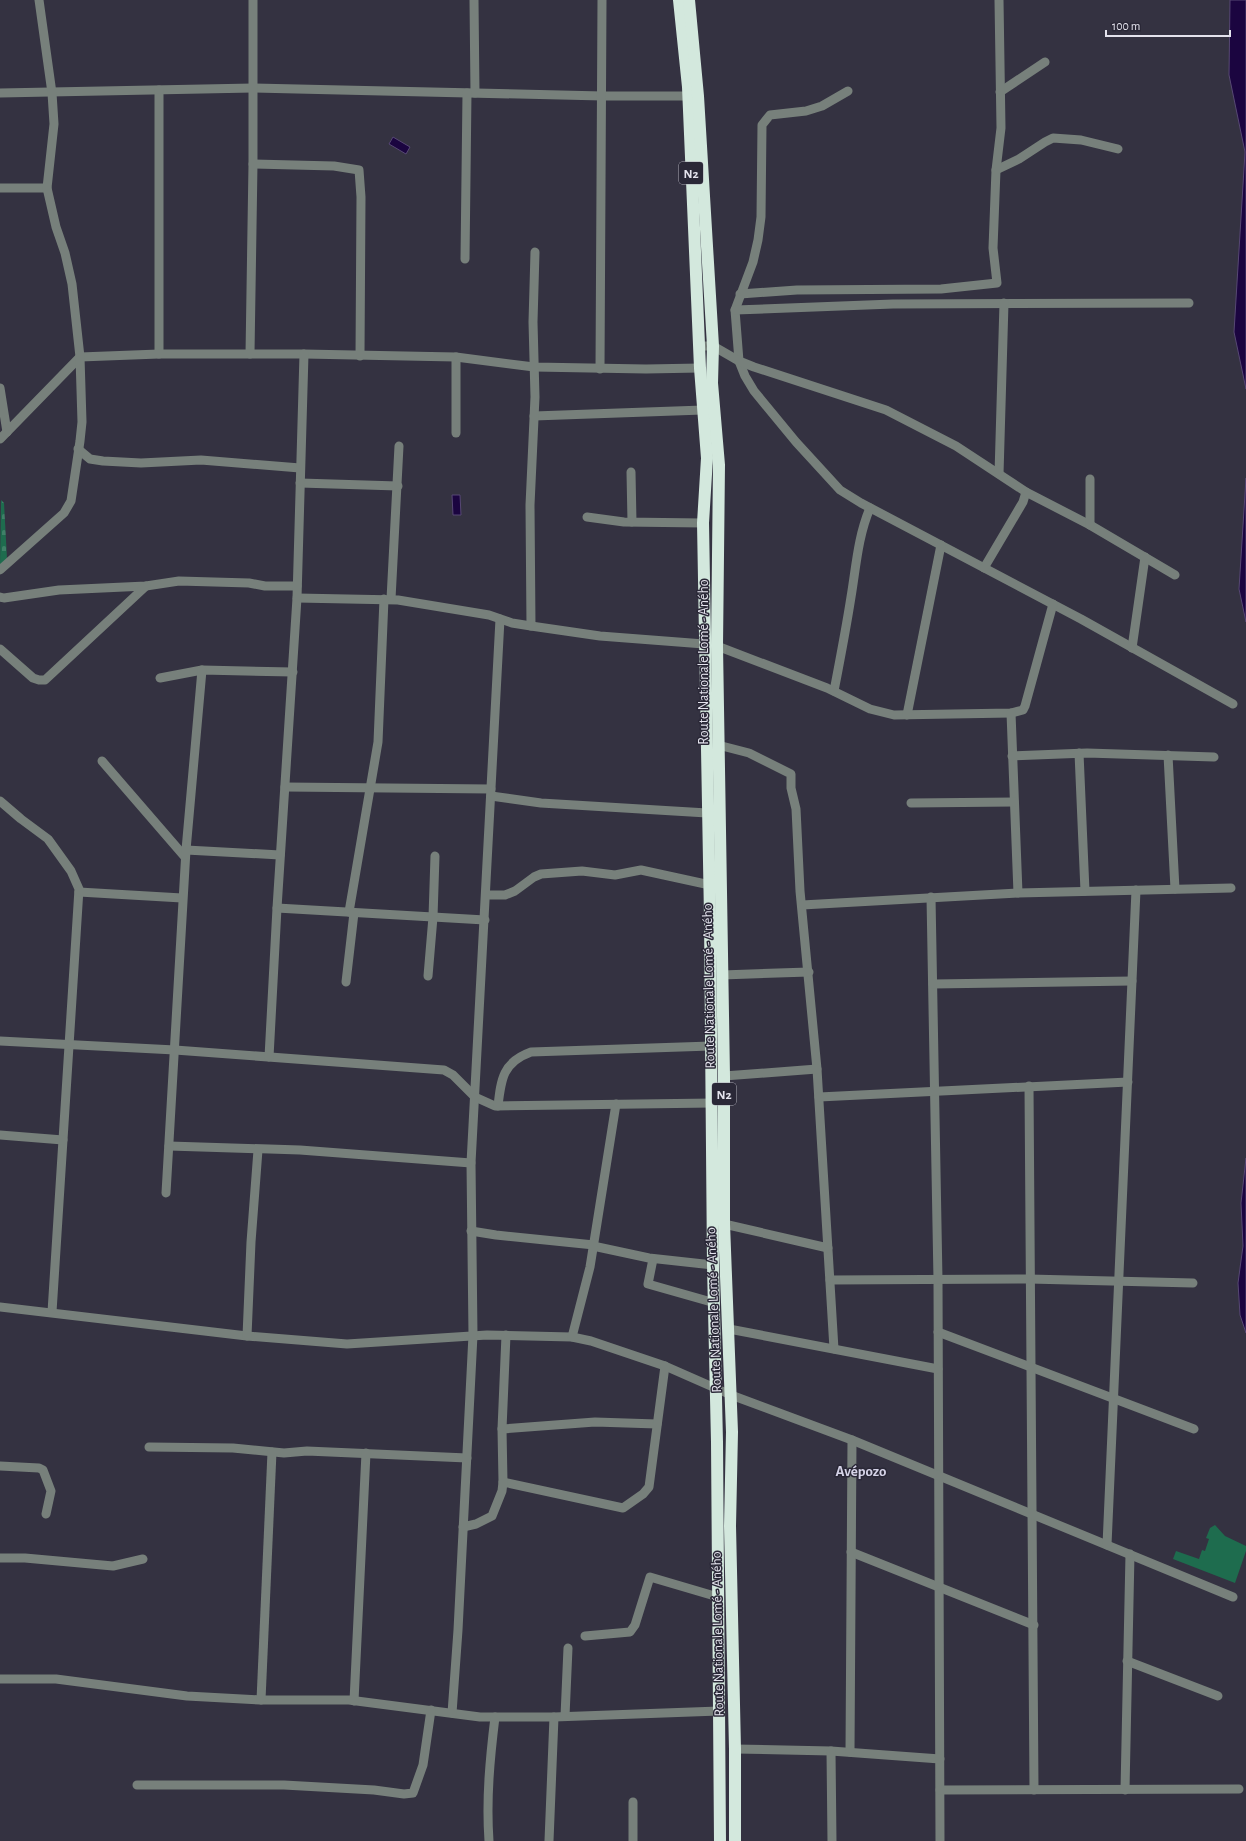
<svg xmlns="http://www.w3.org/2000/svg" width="1246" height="1841" font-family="'Alegreya Sans',sans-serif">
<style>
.green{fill:#1e6c4e}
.cemetery{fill:url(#cemetery-stones)}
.water{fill:#1b0540;stroke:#574874}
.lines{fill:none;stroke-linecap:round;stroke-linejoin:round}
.minor{stroke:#77807b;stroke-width:9}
.highway{stroke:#d3e8dd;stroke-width:12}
.labels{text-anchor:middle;stroke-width:3;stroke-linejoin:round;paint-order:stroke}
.shield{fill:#2a2837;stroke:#acabb6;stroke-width:1}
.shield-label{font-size:13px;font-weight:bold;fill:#e4e3ed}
.street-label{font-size:14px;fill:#e4e3ed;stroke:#2a2837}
.neighbourhood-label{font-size:15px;font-weight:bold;fill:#d5d3e7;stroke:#2a2837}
</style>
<defs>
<pattern id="cemetery-stones" width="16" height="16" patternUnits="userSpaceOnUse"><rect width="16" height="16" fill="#1e6c4e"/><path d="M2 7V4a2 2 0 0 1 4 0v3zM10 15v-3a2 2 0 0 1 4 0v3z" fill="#3f8168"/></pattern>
</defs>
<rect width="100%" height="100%" fill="#343241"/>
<path class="green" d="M1215,1525L1225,1536L1246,1546V1551L1235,1583L1173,1559L1176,1551L1199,1559L1202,1550L1205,1551L1209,1539L1206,1538L1210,1528Z"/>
<path class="cemetery" d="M1,500L4,503L7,559L0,566Z"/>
<g class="water">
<path d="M1230,0H1246V389L1234,332L1245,152L1229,75Z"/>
<path d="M393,137L410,147L406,154L389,144Z"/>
<path d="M1246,478V622L1239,589Z"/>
<path d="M452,495H460L461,515H453Z"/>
<path d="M1246,1158V1333L1240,1315L1238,1283L1243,1246L1241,1203Z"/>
</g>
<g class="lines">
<g class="minor">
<path d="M474,0L475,93"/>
<path d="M848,91L822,106L806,111L770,115L762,125L761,217L758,240L753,262L735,310L739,361L745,376L754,391L796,442L840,490L861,503L1081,619L1233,704"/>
<path d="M1000,92L1045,62"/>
<path d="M0,93L253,88L603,96H695"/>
<path d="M253,164L334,166L359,170L361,197L360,356"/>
<path d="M996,170L1019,159L1045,142L1053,138L1081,140L1118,149"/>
<path d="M0,188H47"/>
<path d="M465,259L467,93"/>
<path d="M740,294L797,290L941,289L997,283L993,248L996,170L1001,128L999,0"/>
<path d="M735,310L893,304L1189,303"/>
<path d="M699,346H713L739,361L754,367L886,410L956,446L1026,492L1023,502L984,568"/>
<path d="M159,354V90"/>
<path d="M250,354L253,164V0"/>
<path d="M600,369L602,0"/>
<path d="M0,388L7,432"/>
<path d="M534,416L703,410"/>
<path d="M456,433V357"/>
<path d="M0,439L80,357L159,354H304L456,357L534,367L646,369L700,368"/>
<path d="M78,449L90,459L103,461L141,463L201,460L300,468"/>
<path d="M631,472L632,522"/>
<path d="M999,474L1004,303"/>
<path d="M300,483L398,486"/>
<path d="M1026,492L1090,525L1175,575"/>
<path d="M587,517L624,522L703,523"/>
<path d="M1090,525V479"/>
<path d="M0,570L64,513L71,501L80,441L82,422L80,357L72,284L65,253L56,227L47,188L54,124L52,93L39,0"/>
<path d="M0,597L4,598L59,590L146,586L179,581L249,583L265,586H297"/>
<path d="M297,598L398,600L489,615L512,623L531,626L600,636L704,644"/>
<path d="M391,599L399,446"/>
<path d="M531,626L530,505L535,397L533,322L535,252"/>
<path d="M717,646L827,688L870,709L894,715L1011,713L1023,710L1025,706L1053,604"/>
<path d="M1132,648L1145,557"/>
<path d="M0,649L33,678L39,680H45L146,586"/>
<path d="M160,678L202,670L293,672"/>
<path d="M834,691C840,660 846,629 851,597C856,567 858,536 870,508"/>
<path d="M1011,713L1018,893"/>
<path d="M907,715L941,545"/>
<path d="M718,745L749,753L791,774V788L796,809L800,891L817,1069L834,1349"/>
<path d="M1079,753L1085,891"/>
<path d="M1168,755L1175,889"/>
<path d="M1012,756L1087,753L1214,757"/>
<path d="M102,761L185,857"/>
<path d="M285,787L491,789"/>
<path d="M491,796L541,803L707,813"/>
<path d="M0,801L21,819L48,839L71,871L79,889L52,1312"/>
<path d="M911,803L1014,802"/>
<path d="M186,850L280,855"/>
<path d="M79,892L182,898"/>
<path d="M486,895H505L515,891L534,877L541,874L582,871L615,875L641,870L710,885"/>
<path d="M931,897L938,1280L940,1841"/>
<path d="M802,905L1018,893L1231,888"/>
<path d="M277,908L485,920"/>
<path d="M349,912L378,742L384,599"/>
<path d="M722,975L809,972"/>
<path d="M428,976L433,917L435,856"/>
<path d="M346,982L354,913"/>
<path d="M933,984L1132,981"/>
<path d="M0,1041L175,1050L444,1070L453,1075L475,1097L495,1106L713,1103"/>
<path d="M269,1057L277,908L297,598L304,354"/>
<path d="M724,1076L817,1069"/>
<path d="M1029,1086C1029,1321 1034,1555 1034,1790"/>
<path d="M819,1097L1128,1082"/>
<path d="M498,1106C501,1079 503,1062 531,1052L711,1046"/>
<path d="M0,1135L63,1140"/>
<path d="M169,1146L300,1150L471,1163"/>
<path d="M166,1193L186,850L202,670"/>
<path d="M724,1224L828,1248"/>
<path d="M471,1231L496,1235L594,1245"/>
<path d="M593,1246L649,1258L713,1265"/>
<path d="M653,1259L648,1284L715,1303"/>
<path d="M830,1280L1029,1279L1193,1283"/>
<path d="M0,1307L247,1336L347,1344L487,1335L572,1337L591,1341L665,1366L731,1395L852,1440L1233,1597"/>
<path d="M729,1329L938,1369"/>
<path d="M938,1332L1194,1429"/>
<path d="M247,1336L251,1242L258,1150"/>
<path d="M572,1337L590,1267L616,1104"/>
<path d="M502,1429L595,1422L657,1424"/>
<path d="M149,1447L233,1448L284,1453L307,1451L467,1458"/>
<path d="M0,1466L39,1468L43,1470L51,1491L46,1514"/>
<path d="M503,1482L623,1508L643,1494L649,1487L665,1366"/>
<path d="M463,1527L476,1524L492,1516L502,1491L503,1482L502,1429L506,1335"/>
<path d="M1107,1545L1136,890"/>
<path d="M851,1552L1034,1625"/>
<path d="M0,1558H25L113,1566L143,1559"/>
<path d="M585,1636L630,1632L635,1625L650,1577L718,1597"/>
<path d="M1127,1661L1218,1696"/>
<path d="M0,1679H56L187,1696L261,1700H349L480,1717H554L719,1711"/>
<path d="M261,1700L272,1452"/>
<path d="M354,1701L366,1453"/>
<path d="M452,1713L458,1630L473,1335L471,1163L500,619"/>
<path d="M565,1716L568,1648"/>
<path d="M735,1749L831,1751L940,1759"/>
<path d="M831,1751L832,1841"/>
<path d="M850,1752L852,1440"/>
<path d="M137,1785H284L374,1790L404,1794L413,1793L423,1765L431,1710"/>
<path d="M940,1790L1239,1789"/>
<path d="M1125,1790L1130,1554"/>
<path d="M633,1802V1841"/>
<path d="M489,1841C486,1799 490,1758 495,1717"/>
<path d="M549,1841L554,1717"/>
</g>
<g class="highway">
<path d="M679,0L688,87L700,368L707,458L703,523L710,918L713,1265L717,1442L720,1841"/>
<path d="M689,0L698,96L713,346L712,383L719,465L717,646L724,1076V1224L732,1432L730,1526L735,1749V1841"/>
</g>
</g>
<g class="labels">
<g class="shield">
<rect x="679" y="162" width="24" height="22" rx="3"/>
<rect x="712" y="1083" width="24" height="22" rx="3"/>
</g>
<g class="shield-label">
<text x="691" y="178">N2</text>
<text x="724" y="1099">N2</text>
</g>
<g class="street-label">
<text transform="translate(703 662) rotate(-90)" y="5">Route Nationale Lomé - Aného</text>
<text transform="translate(708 986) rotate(-91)" y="5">Route Nationale Lomé - Aného</text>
<text transform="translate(713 1310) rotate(-92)" y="5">Route Nationale Lomé - Aného</text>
<text transform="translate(717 1634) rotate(-91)" y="5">Route Nationale Lomé - Aného</text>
</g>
<g class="neighbourhood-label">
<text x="861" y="1476">Avépozo</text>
</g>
</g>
<path d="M1106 30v6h124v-6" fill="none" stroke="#e4e3ed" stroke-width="2"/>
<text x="1112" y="30" font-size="12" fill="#e4e3ed" stroke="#2a2837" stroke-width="3" paint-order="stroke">100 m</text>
</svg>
